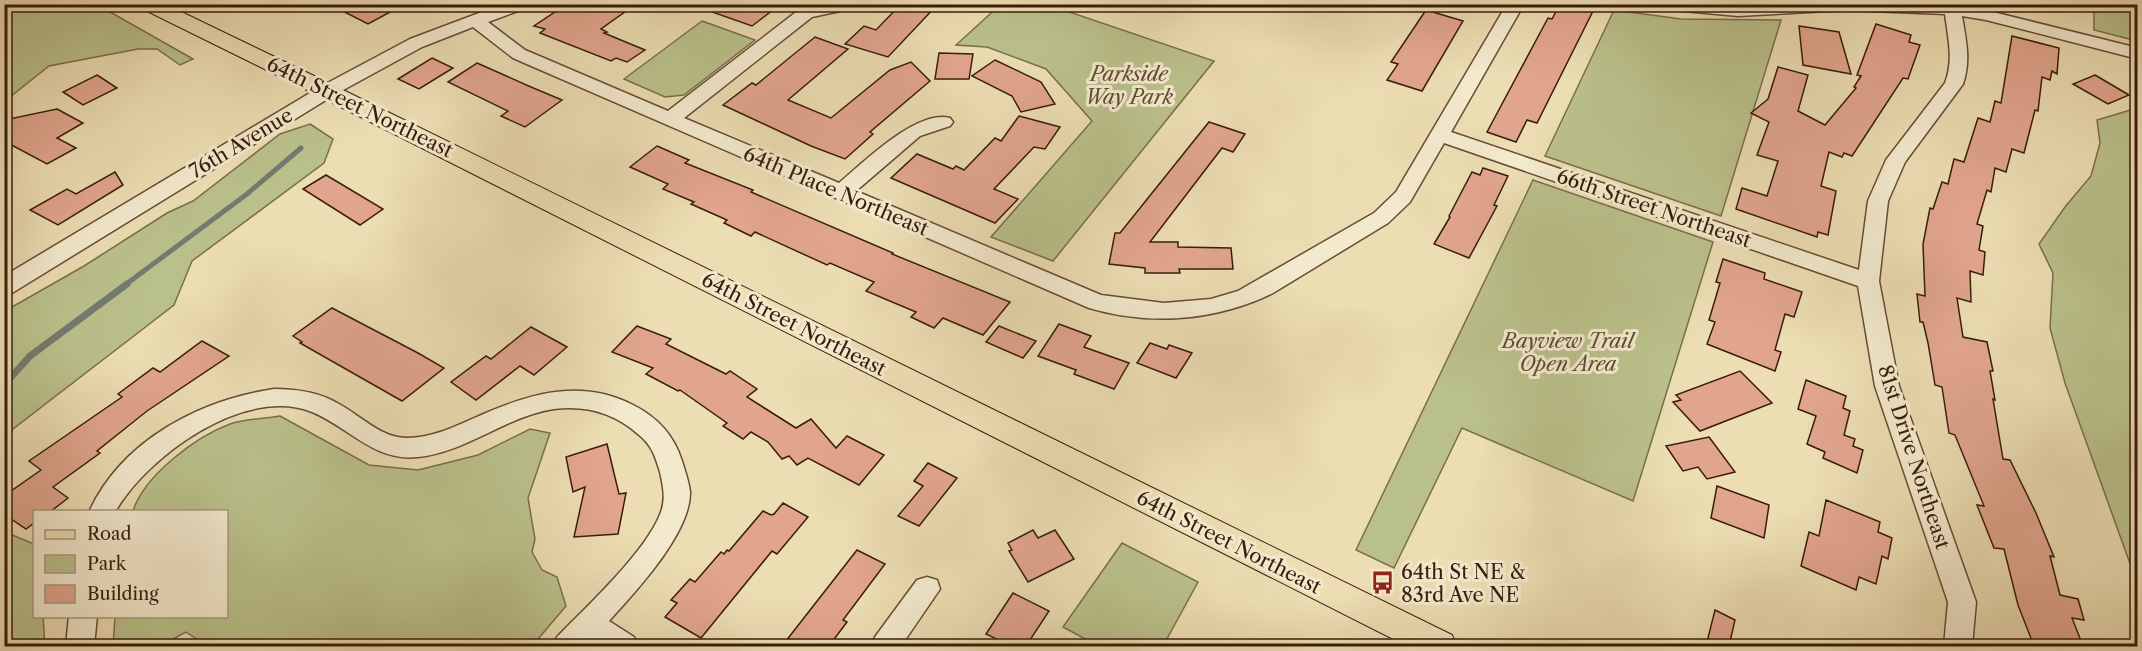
<svg xmlns="http://www.w3.org/2000/svg" width="2142" height="651" font-family="'Libre Caslon Text',serif">
<style>
.green{fill:#bac08a;stroke:#7a6e4b;stroke-width:1.5}
.lines{fill:none;stroke-linecap:round;stroke-linejoin:round}
.stream-far1{stroke:#737b6f;stroke-width:5}
.stream{stroke:#737b6f;stroke-width:7}
.building{fill:#e1a58d;stroke:#391c0c;stroke-width:1.5}
.minor-casing{stroke:#664c36;stroke-width:3}
.major-casing{stroke:#391c0c;stroke-width:2}
.minor{fill:#f3e9cd;fill-rule:evenodd}
.major{fill:#ecddb2;fill-rule:evenodd}
.labels{text-anchor:middle;stroke-width:6;stroke-linejoin:round;paint-order:stroke}
.park-label{font-size:20px;font-style:italic;fill:#604d32;stroke:#f3e9cd}
.street-label{font-size:20px;fill:#391c0c;stroke:#f3e9cd}
.poi-label{font-size:20px;fill:#391c0c;stroke:#f3e9cd;text-anchor:start}
</style>
<rect width="100%" height="100%" fill="#ecddb2"/>
<filter id="stains"><feTurbulence type="fractalNoise" baseFrequency=".00333" numOctaves="4"/><feColorMatrix values="0 0 0 0 .2 0 0 0 0 .09 0 0 0 0 .02 0 0 0 .5 -.17"/></filter>
<radialGradient id="worn" r=".72"><stop offset=".6" stop-color="#630" stop-opacity="0"/><stop offset="1" stop-color="#630" stop-opacity=".3"/></radialGradient>
<g class="green">
<path d="M5,4L98,5L193,59L180,65L157,49H138L49,66L5,101Z"/>
<path d="M1000,5H1049L1214,61L1053,261L991,237L1092,121L1046,69L987,47L956,45Z"/>
<path d="M2094,5H2137V41L2094,30Z"/>
<path d="M1614,10L1681,19L1781,20L1721,216L1545,156Z"/>
<path d="M702,21L755,40L684,95L665,97L624,79Z"/>
<path d="M2137,108H2138L2137,583L2065,383L2050,328L2053,273L2039,244L2065,207L2091,176L2100,143L2097,120Z"/>
<path d="M310,124L333,139L324,163L192,261L174,305L13,429L5,445V311L84,266L167,213L193,201L280,134Z"/>
<path d="M1533,180L1713,242L1633,501L1462,428L1394,568L1356,550Z"/>
<path d="M280,416L369,465L418,470L478,455L530,429L550,433L528,498L535,539L532,552L542,570L557,577L566,606L538,639V645L207,646L186,632L160,646H113L115,617L226,616V512L133,511C144,476 195,437 230,424C245,419 264,419 280,416Z"/>
<path d="M5,532L34,544V616L43,617L45,646H5Z"/>
<path d="M1122,543L1198,582L1163,646H1098L1063,627Z"/>
</g>
<g class="lines">
<g class="stream-far1">
<path d="M4,10H13"/>
<path d="M125,285L247,194L301,148"/>
</g>
<g class="stream">
<path d="M4,385L30,356L127,284"/>
<path d="M4,635L7,646"/>
</g>
</g>
<g class="building">
<path d="M329,4H405L368,24Z"/>
<path d="M567,4H636L601,29L607,32L604,33L645,50L627,62L616,58L611,61L540,33L545,29L534,26Z"/>
<path d="M698,4H758L773,10L752,26L698,7Z"/>
<path d="M901,4H938L888,57L845,44L864,26L876,30Z"/>
<path d="M1572,4L1594,9L1537,123L1527,120L1516,142L1487,132L1548,18L1552,19L1559,6L1570,9Z"/>
<path d="M1426,10L1463,21L1422,91L1387,80L1398,64L1391,62Z"/>
<path d="M1876,24L1911,35L1909,42L1920,45L1908,79L1903,78L1852,156L1844,153L1842,157L1829,152L1821,186L1836,191L1828,235L1818,232L1817,237L1736,209L1742,188L1767,196L1778,161L1757,155L1769,122L1751,113L1768,99L1778,67L1808,75L1798,111L1825,125L1856,88L1854,87L1861,76L1857,75Z"/>
<path d="M1799,26L1839,32L1851,74L1803,65Z"/>
<path d="M2012,36L2059,48L2057,74L2052,71L2050,80L2042,77L2038,111L2035,110L2024,153L2012,149L2006,172L1995,168L1991,192L1987,190L1977,224L1983,226L1979,250L1985,252L1983,275L1970,271L1971,302L1957,298L1963,337L1987,342L1993,371H1990L1995,400L1993,399L2003,459L2010,460L2036,513L2054,557L2050,556L2060,595L2078,599L2084,620L2072,618L2083,646H2034L2018,605L2004,549L1994,548L1977,505L1984,506L1955,435L1949,433L1942,387L1935,385L1928,343L1923,322H1920L1917,294L1925,296L1923,244L1930,208L1933,209L1942,182L1948,184L1954,159L1964,162L1978,118L1990,122L1995,101L2001,103Z"/>
<path d="M815,37L848,49L788,100L831,118L890,70L911,62L930,81L870,132L873,134L845,159L811,146L723,105L752,83L756,85Z"/>
<path d="M939,53L973,54L969,79H935Z"/>
<path d="M432,58L453,68L419,89L398,79Z"/>
<path d="M995,60L1041,82L1055,104L1021,112L1012,96L972,76Z"/>
<path d="M477,63L531,87L562,100L525,127L501,116L508,111L448,82Z"/>
<path d="M97,75L117,88L83,105L63,92Z"/>
<path d="M2095,75L2129,95L2108,104L2073,84Z"/>
<path d="M57,109L83,123L57,138L76,148L47,164L4,141V120Z"/>
<path d="M1019,116L1060,127L1045,149L1034,147L994,189L1018,199L995,223L891,178L917,154L953,169L956,166L964,170L995,138L1001,141Z"/>
<path d="M1209,122L1245,134L1233,152L1222,148L1150,242H1178V247L1231,248L1233,269H1179L1180,273H1145V268L1109,264L1115,233H1120Z"/>
<path d="M657,146L689,160L685,163L753,190L751,192L893,253L892,254L1010,302L983,335L943,318L934,328L911,317L916,312L866,291L874,282L830,263L827,265L755,232L751,236L724,223L727,220L691,204L694,202L663,189L668,184L630,167Z"/>
<path d="M1483,168L1508,176L1494,205L1497,206L1469,258L1434,244L1450,217L1449,216L1472,172L1480,175Z"/>
<path d="M115,172L123,185L58,225L30,210L67,189L76,194Z"/>
<path d="M326,175L383,209L360,225L303,189Z"/>
<path d="M1723,259L1765,273L1764,279L1802,292L1794,317L1785,314L1775,350L1781,352L1775,371L1707,344L1715,322L1709,320L1720,283L1716,282Z"/>
<path d="M332,308L418,353L444,368L402,401L300,343L302,342L293,336Z"/>
<path d="M1059,324L1091,336L1084,347L1129,363L1114,389L1074,374L1076,370L1038,356Z"/>
<path d="M637,326L671,339L666,344L726,374L730,371L757,389L747,397L796,428L811,419L836,448L847,436L884,455L859,485L808,458L797,465L789,456L782,459L768,442L751,432L743,439L723,426L727,423L680,390L678,391L646,374L653,368L612,352Z"/>
<path d="M999,326L1036,341L1023,358L986,342Z"/>
<path d="M531,327L567,347L534,375L520,366L476,400L451,382L486,356L491,359Z"/>
<path d="M202,341L229,356L147,411L97,451L100,453L53,487L68,498L50,512H34V523L26,529L4,514V496L41,470L29,461L122,397L118,394L153,368L160,372Z"/>
<path d="M1150,343L1167,349L1169,345L1192,353L1176,378L1137,363Z"/>
<path d="M1740,371L1772,403L1700,431L1673,402L1681,400L1676,395Z"/>
<path d="M1806,380L1846,396L1843,408L1850,411L1844,435L1855,439L1853,446L1863,450L1857,473L1823,458L1825,452L1807,444L1816,416L1798,409Z"/>
<path d="M1709,437L1735,472L1707,479L1698,467L1683,471L1666,446Z"/>
<path d="M607,444L619,494L626,493L618,534L574,537L585,487L573,492L566,457Z"/>
<path d="M928,463L957,478L919,526L898,516L923,486L914,481Z"/>
<path d="M1717,486L1769,505L1764,538L1711,518Z"/>
<path d="M1826,500L1880,522L1878,532L1892,538L1888,559L1882,556L1876,584L1859,577L1856,590L1801,566L1809,532L1819,536Z"/>
<path d="M783,503L808,517L777,554L772,551L701,638L665,617L677,603L671,600L690,579L695,582L721,552L724,554L727,550L729,551L763,511L771,515L774,514Z"/>
<path d="M1033,530L1038,538L1055,530L1074,559L1028,582L1009,551L1012,550L1008,543Z"/>
<path d="M857,550L885,564L843,620L847,622L829,646H782Z"/>
<path d="M1013,593L1049,611L1026,646H1011L986,634Z"/>
<path d="M1715,610L1735,620L1729,646H1706Z"/>
</g>
<g class="lines">
<defs>
<g id="minor">
<path d="M503,4H528L526,8L488,22L525,50L668,111L800,9L822,4H846L845,10L812,17L684,118L839,183C863,163 917,109 950,118L953,122L950,126L920,136L856,191L1101,295L1164,303L1211,299L1238,291L1374,213L1396,192L1507,4H1524L1451,132L1859,270L1868,201L1886,160L1945,83C1954,60 1948,38 1945,14L1846,10L1738,16L1662,9L1654,4H1961L2138,48V59L1986,20L1962,16C1966,40 1971,61 1963,84L1905,162L1888,201L1879,281L1899,386L1976,602L1972,646H1944L1948,602L1875,386L1858,286L1444,143L1410,202L1388,223L1273,293C1216,321 1150,326 1089,308L513,58L473,27L422,47L334,95L12,293L4,295V276L320,87L410,39Z"/>
<path d="M274,389C297,389 319,392 339,404C361,416 381,438 407,438C430,438 452,428 472,419C525,395 578,377 633,405C657,417 674,435 682,461C685,471 689,482 690,492C691,533 635,592 609,621L634,637L638,646H601L591,640L585,646H553L557,637C587,606 647,551 661,512C666,498 663,486 660,472C655,456 652,445 638,434C614,413 586,405 554,409C506,416 467,452 418,457C374,462 349,427 312,412C245,385 147,456 115,512H89C122,440 200,400 274,389Z"/>
<path d="M927,577L937,580L940,589L901,646H871L875,637L917,580Z"/>
<path d="M69,616H97L94,646H66Z"/>
</g>
<path id="major" d="M138,4H165L335,86L1452,635L1457,646H1407L319,96L141,8Z"/>
</defs>
<use href="#minor" class="minor-casing"/>
<use href="#major" class="major-casing"/>
<use href="#minor" class="minor"/>
<use href="#major" class="major"/>
</g>
<defs>
<symbol id="bus-bare" viewBox="-9 -9 18 18"><path d="M-5-6H5V4H4V6H2V4H-2V6H-4V4H-5ZM-3.5-4V0h7V-4ZM-3.5 1.2v1.5H-2V1.2ZM2 1.2v1.5H3.5V1.2Z" fill="#8f2418" stroke="#f3e9cd" stroke-width="2.5" paint-order="stroke"/></symbol>
</defs>
<g fill-rule="evenodd">
<use href="#bus-bare" x="1366" y="566" width="33" height="33"/>
</g>
<g class="labels">
<g class="park-label">
<text x="1129" y="81">Parkside<tspan x="1129" dy="23">Way Park</tspan></text>
<text x="1568" y="348">Bayview Trail<tspan x="1568" dy="23">Open Area</tspan></text>
</g>
<g class="street-label">
<text transform="translate(360 107) rotate(26)" y="7">64th Street Northeast</text>
<text transform="translate(241 143) rotate(-31)" y="7">76th Avenue</text>
<text transform="translate(836 191) rotate(23)" y="7">64th Place Northeast</text>
<text transform="translate(1654 208) rotate(19)" y="7">66th Street Northeast</text>
<text transform="translate(794 324) rotate(27)" y="7">64th Street Northeast</text>
<text transform="translate(1914 457) rotate(72)" y="7">81st Drive Northeast</text>
<text transform="translate(1229 542) rotate(27)" y="7">64th Street Northeast</text>
</g>
<g class="poi-label">
<text x="1401" y="579">64th St NE &amp;<tspan x="1401" dy="23">83rd Ave NE</tspan></text>
</g>
</g>
<rect width="2142" height="651" fill="none" stroke="#ecddb2" stroke-width="24"/>
<rect x="6" y="6" width="2130" height="639" fill="none" stroke="#391c0c" stroke-width="3"/>
<rect x="12" y="12" width="2118" height="627" fill="none" stroke="#391c0c" stroke-width="1.5"/>
<rect x="33" y="510" width="195" height="108" fill="#f3e9cd" stroke="#a99780" stroke-width="1.5"/>
<rect x="45" y="530" width="30" height="9" fill="#ecddb2" stroke="#a99780" stroke-width="1.5"/>
<text x="87" y="540" font-size="18" fill="#391c0c">Road</text>
<rect x="45" y="555" width="30" height="18" fill="#bac08a" stroke="#a99780" stroke-width="1.5"/>
<text x="87" y="570" font-size="18" fill="#391c0c">Park</text>
<rect x="45" y="585" width="30" height="18" fill="#e1a58d" stroke="#a99780" stroke-width="1.5"/>
<text x="87" y="600" font-size="18" fill="#391c0c">Building</text>
<rect width="100%" height="100%" filter="url(#stains)"/>
<rect width="100%" height="100%" fill="url(#worn)"/>
</svg>
